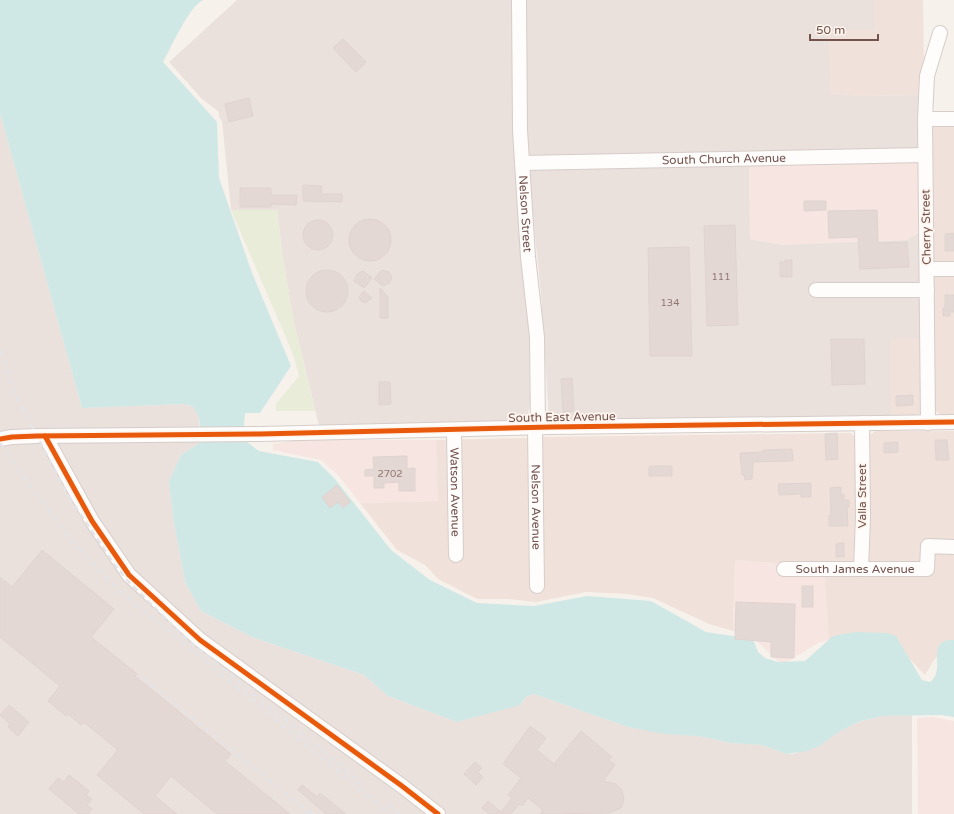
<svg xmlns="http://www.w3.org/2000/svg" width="954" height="814" font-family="'Varela Round',sans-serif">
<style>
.residential{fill:#f0e2da}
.commercial{fill:#f6e5e1}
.industrial{fill:#eae1dd}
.green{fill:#e8ecd8}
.water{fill:#cfe8e5}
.building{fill:#e3d8d4;stroke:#e0d3cf}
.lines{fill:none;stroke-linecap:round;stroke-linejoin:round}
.minor-casing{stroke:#d6ccc9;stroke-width:16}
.minor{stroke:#fefdfc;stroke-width:14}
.rail{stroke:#e4e3e5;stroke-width:2.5;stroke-dasharray:6 4;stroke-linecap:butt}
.cycleway-casing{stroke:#fef5ef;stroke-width:8}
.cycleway{stroke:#e8590c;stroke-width:5}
.labels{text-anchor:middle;stroke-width:3.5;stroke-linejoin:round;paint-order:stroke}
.number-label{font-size:10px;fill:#927671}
.street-label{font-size:12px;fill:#74534d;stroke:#fef5ef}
</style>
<rect width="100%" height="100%" fill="#f7f1ec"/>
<g class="residential">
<path d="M875,0H923L924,70L921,95L861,96L831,93L827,30H874Z"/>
<path d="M930,124H954V265H932Z"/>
<path d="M932,274H954V415H942L935,411Z"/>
<path d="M891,337L924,338L922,412L917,415L891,417Z"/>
<path d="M876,431H954V542H923L922,565H866L869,435Z"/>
<path d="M851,433L859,441L856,565L787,564L735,560L733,631L709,624L653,598L627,594L586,592L536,602L508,599H477L438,579L425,565L397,550L360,503L437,501L436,440L527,438L530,442L532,591L539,590L541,437Z"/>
<path d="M933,551L954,552V647L943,652L934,660L925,675L902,651L829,640L817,574H932Z"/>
</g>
<g class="commercial">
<path d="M749,162L916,163L920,167L922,231L907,240L782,245L750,239Z"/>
<path d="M299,440H436L438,501L360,503L339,476L321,460L273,450V444Z"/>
<path d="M735,560L787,564H779V573L817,574L825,576L829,640L818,643L782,665L751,636L733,631Z"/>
<path d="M932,717L954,721V814H918L917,718Z"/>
</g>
<g class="industrial">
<path d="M237,0H514L529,337L530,405L526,421L319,426L293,318L282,252L277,210H231L222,121L219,117V112L202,99L169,62Z"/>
<path d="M525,0H875V30H828L831,93L861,96L921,95V144L917,151L527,159Z"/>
<path d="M0,113L82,408L186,404L195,408L198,414L201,442L181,455L169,481L173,517L185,582L201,611L252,637L364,675L388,696L457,722L522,703L527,696L534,694L628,727L698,736L731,743L762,745L787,754H793L821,745L840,731L861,721L883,716L912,715V814H0Z"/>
<path d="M749,162L750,239L782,245L907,240L922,231L924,338H891V417L551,421L549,418L541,294L528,168Z"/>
</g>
<path class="green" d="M231,210H277L282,252L293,318L315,411H276V404L299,376L293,354Z"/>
<path class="water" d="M0,0H203C188,8 172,46 163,62L217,122L219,178L252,273L291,366L260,413H245L244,424L247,442L259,451L318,462L335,479L391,550L430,580L477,603L534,606L587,596L651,601L706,632L753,639L758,652L765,658L778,662L805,661L833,636L855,632L887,633L896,636L922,680L930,682C947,670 924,639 954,640V717L942,715L883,716L861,721L840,731L821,745L807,751L787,754L762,745L731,743L698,736L665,734L628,727L534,694L527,696L520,705L457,722L388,696L364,675L252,637L201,611L185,582L173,517L169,481L181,455L201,442C199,428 203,408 186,404L82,408L0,113Z"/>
<g class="building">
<path d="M343,39L366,62L356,72L333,48Z"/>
<path d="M249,98L253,116L229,122L225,104Z"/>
<path d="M303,185L322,186L321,194H342V202L303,201Z"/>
<path d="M240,188H271V195H297L296,205L271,204V207H240Z"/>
<path d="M804,201H826V210L804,211Z"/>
<path d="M877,210L878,243L907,242L909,267L860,269L858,237L829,238L828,211Z"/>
<circle cx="370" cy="240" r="21"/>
<circle cx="318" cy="235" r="15"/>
<path d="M735,225L738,325L707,326L704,226Z"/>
<path d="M954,233V251H945V234Z"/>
<path d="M689,247L692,356H650L648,248Z"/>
<path d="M785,260H792V277H780V262H785Z"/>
<path d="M382,270L389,272L392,278L389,283L383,286L374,279Z"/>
<circle cx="327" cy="291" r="21"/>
<path d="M363,271L372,278L364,288L354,281L357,274Z"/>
<path d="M380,288L388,297V318H380Z"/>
<path d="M364,291L372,298L365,303L361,301L359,297Z"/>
<path d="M945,295H954V312H950V316H943V308H945Z"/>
<path d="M831,339H864L865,384L832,385Z"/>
<path d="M572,378L574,411L563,412L561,379Z"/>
<path d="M379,382H390L391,404L379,405Z"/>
<path d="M913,395V405L896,406V396Z"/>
<path d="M837,433L838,459L826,460L825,434Z"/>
<path d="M935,440H947L949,460H936Z"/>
<path d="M898,442V452L884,453V443Z"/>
<path d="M792,449L793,461L753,462L752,479L745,480L744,475H742L740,453L763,452V450Z"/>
<path d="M407,456V469L415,468V491H399V482L384,483V488H374V476H365V470L374,469L373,457Z"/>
<path d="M651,466H672V476H649V467Z"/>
<path d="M811,483V497H801V494L779,495L778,484Z"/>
<path d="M337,485L350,502L343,508L338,502L330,508L322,497Z"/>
<path d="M841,487V495L844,494V500H849V507H847L848,526H829V515H831L830,488Z"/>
<path d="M844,543V557H836V544Z"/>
<path d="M42,550L114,609L91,637L137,674L135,676L231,754L225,761L290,814H217L171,776L155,796L177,814H144L97,775L118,750L90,727L84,722L81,725L68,714L66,716L48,701L60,686L0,637V577L12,587Z"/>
<rect x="802" y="586" width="11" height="21"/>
<path d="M736,602L795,604L794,658L771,657V642L735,639Z"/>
<path d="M9,705L29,722L18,736L8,727L10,724L0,715Z"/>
<path d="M530,726L546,738L537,750L554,764L581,731L612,757L609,760L615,765L603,781L616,784L622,790L624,800L621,808L609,813L540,814L543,810L528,798L522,806L519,804L511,814H489L482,808L488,801L501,812L512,798L508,795L521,778L503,764Z"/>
<path d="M475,762L482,768L478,772L483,777L476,785L464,774Z"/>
<path d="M69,775L89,791L86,795L92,799L87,805L92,809L88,814H79L49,789L58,778L64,782Z"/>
<path d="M302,785L317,797L320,793L346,814H326L298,790Z"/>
</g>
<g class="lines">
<defs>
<g id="minor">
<path id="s1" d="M519,0L520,130L528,257L537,337L538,428"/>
<path d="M925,119H954"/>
<path id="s2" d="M522,163L925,155"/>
<path d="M927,269H954"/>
<path d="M816,290H927"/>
<path d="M928,423L925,119L927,76L940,33"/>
<path id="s3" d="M535,428L537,586"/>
<path id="s4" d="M454,430L456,555"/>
<path d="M45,436L92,521L129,575L200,640L402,786L438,814"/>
<path d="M0,439L12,437L37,436L260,434L551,427L954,422"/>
<path id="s5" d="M784,569H927L928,546L954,547"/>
<path d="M861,569L863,517L862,423"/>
</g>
</defs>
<use href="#minor" class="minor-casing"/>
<use href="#minor" class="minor"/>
<g class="rail">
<path d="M0,350L15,394L71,501"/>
<path d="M0,443C37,496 73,547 120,591L390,814"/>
<path d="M69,497L114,564L129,582L181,634L364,785"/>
<path d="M143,678L311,814"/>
<path d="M387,804L399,814"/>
</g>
<defs>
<g id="cycleway">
<path d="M45,436L92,521L129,575L200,640L402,786L438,814"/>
<path d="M0,439L12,437L37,436L260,434L551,427L954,422"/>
</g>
</defs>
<use href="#cycleway" class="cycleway-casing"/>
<use href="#cycleway" class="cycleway"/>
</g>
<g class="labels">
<g class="number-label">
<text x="721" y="280">111</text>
<text x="670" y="306">134</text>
<text x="390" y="477">2702</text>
</g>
<g class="street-label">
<text dy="4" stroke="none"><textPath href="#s2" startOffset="202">South Church Avenue</textPath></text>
<text dy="4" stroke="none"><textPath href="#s1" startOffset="214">Nelson Street</textPath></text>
<text transform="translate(926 227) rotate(-91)" y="4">Cherry Street</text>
<text transform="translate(562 417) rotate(-1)" y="4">South East Avenue</text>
<text dy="4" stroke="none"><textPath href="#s4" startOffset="62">Watson Avenue</textPath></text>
<text transform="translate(862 496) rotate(-90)" y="4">Valla Street</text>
<text dy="4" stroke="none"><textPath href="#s3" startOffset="79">Nelson Avenue</textPath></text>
<text dy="4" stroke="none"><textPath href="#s5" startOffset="71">South James Avenue</textPath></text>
</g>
</g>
<path d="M810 34v6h68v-6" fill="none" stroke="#74534d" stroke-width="2"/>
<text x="816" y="34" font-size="12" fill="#74534d" stroke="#fef5ef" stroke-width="3" paint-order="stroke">50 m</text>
</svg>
